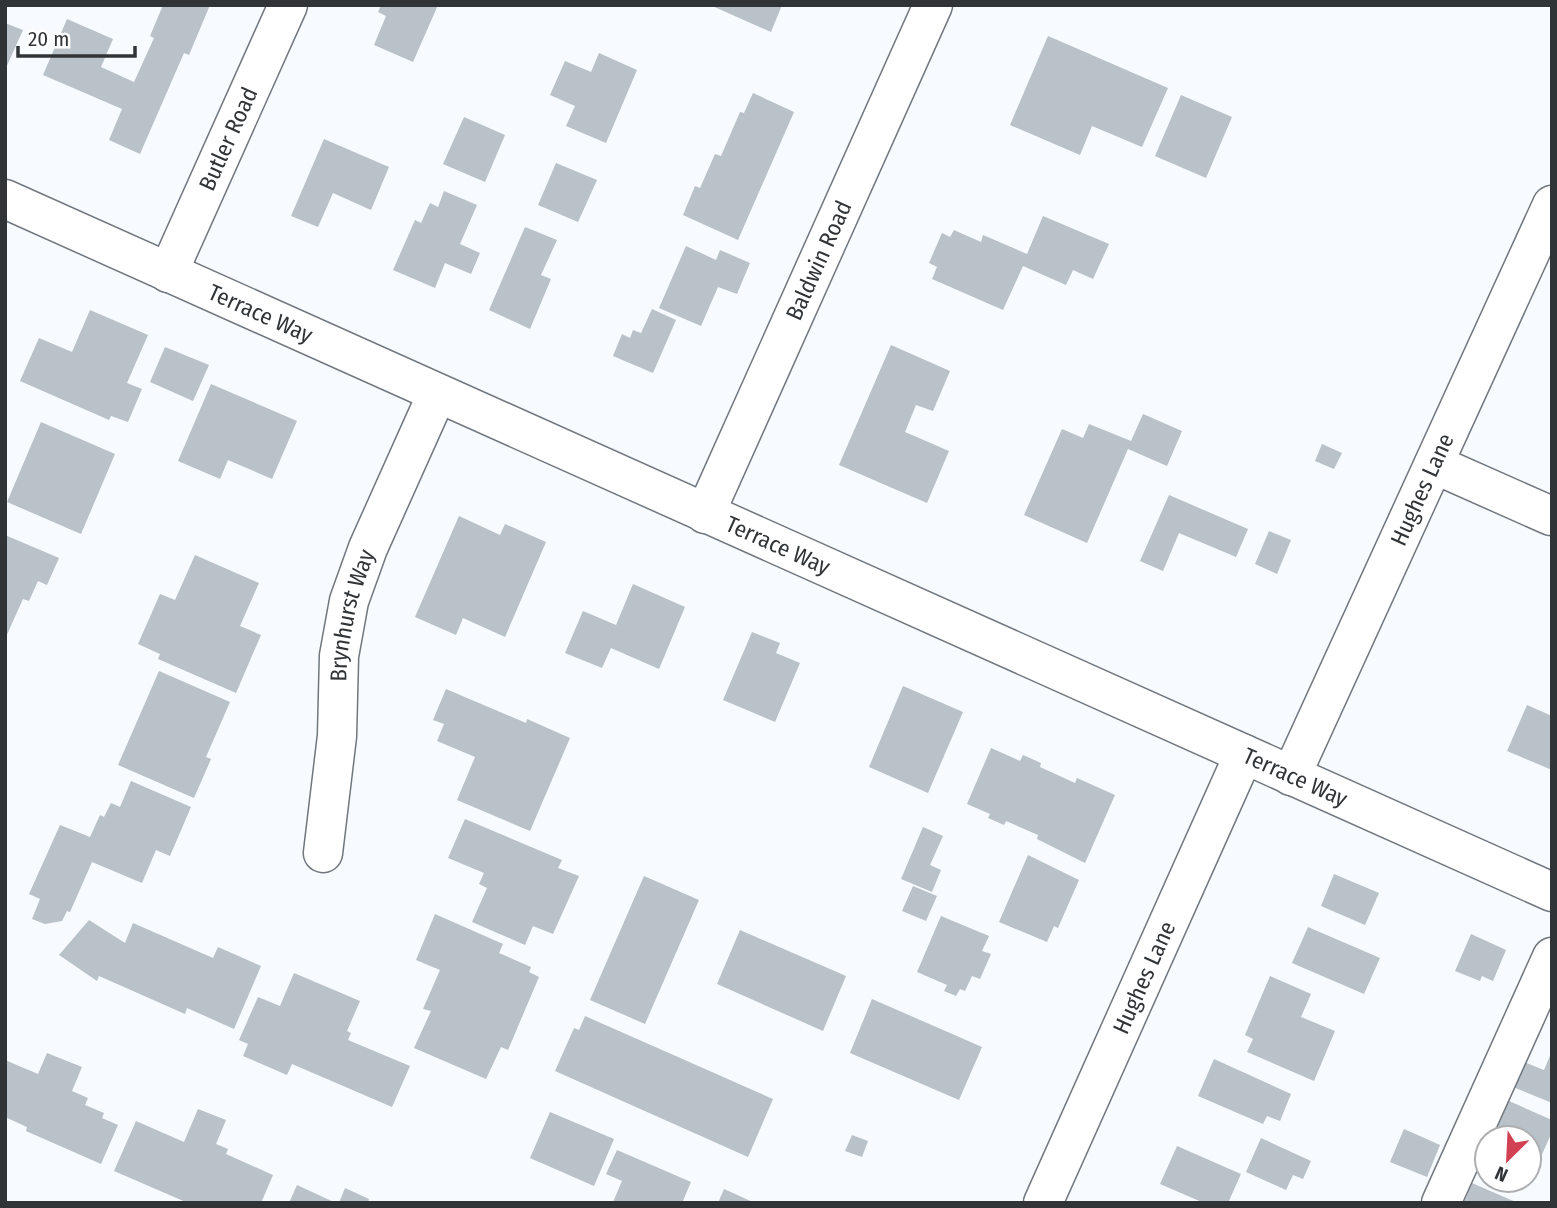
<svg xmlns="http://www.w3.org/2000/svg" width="1557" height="1208" font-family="'Fira Sans Condensed',sans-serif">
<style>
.building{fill:#b9c1c9}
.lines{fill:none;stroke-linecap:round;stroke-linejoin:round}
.minor-casing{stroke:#70777e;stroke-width:41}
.minor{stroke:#fff;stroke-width:38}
.labels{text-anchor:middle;stroke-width:6;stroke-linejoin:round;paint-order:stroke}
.street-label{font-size:23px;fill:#313437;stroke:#fff}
</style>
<rect width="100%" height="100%" fill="#f7fafe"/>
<g class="building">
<path d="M163,5H210L189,55L184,53L140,154L109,140L122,109L43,75L67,19L113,39L101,67L134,82L154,38L150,36Z"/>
<path d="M381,5H438L413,62L374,45L386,16L378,12Z"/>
<path d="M710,5H782L771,32Z"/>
<path d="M5,23L23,30L5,70Z"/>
<path d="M1048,36L1168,88L1142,147L1092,126L1080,155L1010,125Z"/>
<path d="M599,53L637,70L606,143L566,126L575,106L550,95L565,61L591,72Z"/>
<path d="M753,93L794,112L738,240L683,215L695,186L700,188L715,154L721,156L740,112L744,113Z"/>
<path d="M1181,95L1232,117L1206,178L1155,156Z"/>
<path d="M464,117L505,135L485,182L443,164Z"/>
<path d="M324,139L389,167L371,210L333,193L318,227L291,216Z"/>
<path d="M556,163L597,180L578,222L538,205Z"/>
<path d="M444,191L477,205L460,244L480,253L471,274L445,263L435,288L393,270L415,220L421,223L430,203L438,207Z"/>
<path d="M1043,216L1109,244L1093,279L1073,270L1066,285L1023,266L1003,310L932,279L937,267L929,263L942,233L950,237L954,230L981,242L983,235L1027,254Z"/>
<path d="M525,227L557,240L541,275L551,279L530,329L489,310Z"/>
<path d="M686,246L716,260L720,250L750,263L737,294L718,287L701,326L659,308Z"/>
<path d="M652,309L676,320L653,373L613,356L622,334L630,338L633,330L641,333Z"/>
<path d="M90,310L148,335L127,383L142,389L128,422L111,416L109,420L20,381L39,338L72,352Z"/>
<path d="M891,345L950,371L933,411L916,405L905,432L949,451L927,503L839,465Z"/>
<path d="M165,347L209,365L193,401L150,382Z"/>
<path d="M211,384L297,421L272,479L228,460L220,479L178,461Z"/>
<path d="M1143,414L1182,431L1167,466L1128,449L1087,543L1024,515L1062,429L1083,438L1089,424L1131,441Z"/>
<path d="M41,422L115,454L81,534L7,502Z"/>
<path d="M1322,444L1342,453L1334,469L1315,461Z"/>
<path d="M1169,495L1248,529L1236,557L1179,533L1163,571L1140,561Z"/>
<path d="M459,516L500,535L505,524L546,542L505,637L463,618L456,635L415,617Z"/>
<path d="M1269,531L1291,540L1277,574L1255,564Z"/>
<path d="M5,535L59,558L47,585L38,581L29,601L23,599L5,639Z"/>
<path d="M195,555L259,583L240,626L261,635L236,693L158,659L160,654L138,644L160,594L175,600Z"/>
<path d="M633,584L685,607L659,669L611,648L602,668L565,653L583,611L616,625Z"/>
<path d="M752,632L780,643L776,653L800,663L775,722L723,700Z"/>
<path d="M159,671L230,702L206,757L211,759L194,798L118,765Z"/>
<path d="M903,686L963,712L928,793L869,767Z"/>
<path d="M446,689L526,723L527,719L570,738L530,831L457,800L475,757L437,741L444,724L433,720Z"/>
<path d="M1527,705L1552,716V770L1507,751Z"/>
<path d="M991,748L1020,761L1023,755L1041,763L1040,767L1075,783L1077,778L1115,795L1085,863L1037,839L1038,835L1006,821L1004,825L988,818L990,814L967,804Z"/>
<path d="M131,781L191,807L170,856L156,850L142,883L92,862L70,912L67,911L62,921L45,924L32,919L40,899L29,894L60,825L90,837L100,815L104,817L111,803L120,807Z"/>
<path d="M465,819L562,860L558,868L579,876L553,934L533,926L525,945L472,922L487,888L479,884L484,873L448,858Z"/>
<path d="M923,827L943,836L930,865L941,870L932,892L901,879Z"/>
<path d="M1028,855L1079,880L1058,928L1054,926L1047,942L999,922Z"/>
<path d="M1334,874L1379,893L1365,925L1321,906Z"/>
<path d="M644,876L699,900L645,1024L590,1000Z"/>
<path d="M913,886L937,896L926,921L902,911Z"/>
<path d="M435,914L503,944L499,953L531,967L529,972L539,977L508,1050L501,1047L486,1079L414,1048L431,1011L423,1009L440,970L416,960Z"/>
<path d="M941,916L989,936L982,951L991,954L980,979L972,976L965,991L960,989L956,996L944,991L947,985L917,972Z"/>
<path d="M89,920L125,943L133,923L213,958L218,947L261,966L234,1029L187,1008L185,1014L99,976L97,981L59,955Z"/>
<path d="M1308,927L1380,958L1364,994L1292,963Z"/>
<path d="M740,930L846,976L823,1031L717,984Z"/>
<path d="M1471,934L1506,950L1493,981L1482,976L1480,981L1455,971Z"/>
<path d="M294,973L360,1001L347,1031L351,1033L348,1040L410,1066L392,1107L292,1064L287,1075L243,1056L248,1044L239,1040L258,997L280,1006Z"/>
<path d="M1270,976L1311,994L1301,1017L1335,1031L1314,1081L1247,1052L1253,1039L1245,1035Z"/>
<path d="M872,999L982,1047L959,1100L850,1053Z"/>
<path d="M585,1016L773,1099L748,1157L555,1071L574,1028L579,1030Z"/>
<path d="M1552,1051V1103L1513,1087L1524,1062L1544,1070Z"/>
<path d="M47,1053L82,1067L72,1091L88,1098L85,1105L104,1113L102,1118L118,1125L101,1164L26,1131L27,1127L5,1117V1060L38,1074Z"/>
<path d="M1214,1059L1291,1094L1280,1121L1267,1116L1263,1124L1198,1096Z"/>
<path d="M1509,1101L1552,1120V1132L1531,1179L1529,1138H1493Z"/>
<path d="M198,1109L226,1120L216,1144L228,1149L226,1154L273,1175L261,1203H188L114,1171L136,1121L184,1142Z"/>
<path d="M550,1112L614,1139L594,1186L530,1158Z"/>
<path d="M1404,1129L1440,1145L1427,1177L1390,1162Z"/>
<path d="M852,1135L868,1141L862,1157L845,1151Z"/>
<path d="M1261,1138L1311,1161L1303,1179L1293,1175L1286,1190L1246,1172Z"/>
<path d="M1177,1146L1241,1174L1228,1203H1204L1160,1184Z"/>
<path d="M617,1150L691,1182L682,1203L613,1202L622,1181L606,1174Z"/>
<path d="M1472,1183L1518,1203H1464Z"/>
<path d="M297,1185L336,1203H289Z"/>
<path d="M345,1188L369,1199L368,1203H339Z"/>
<path d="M724,1189L755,1203H718Z"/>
</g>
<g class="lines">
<defs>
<g id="minor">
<path id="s1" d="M5,199L1552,892"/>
<path id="s2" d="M168,273L288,5"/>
<path d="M1434,464L1551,516"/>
<path id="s3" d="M705,514L933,5"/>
<path id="s4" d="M1291,776L1552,205"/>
<path id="s5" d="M323,853L337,736L339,656L349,601L368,548L437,394"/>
<path id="s6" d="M1043,1203L1244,754"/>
<path d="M1441,1203L1552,957"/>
</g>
</defs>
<use href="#minor" class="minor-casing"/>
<use href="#minor" class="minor"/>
</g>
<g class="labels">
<g class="street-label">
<text dy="8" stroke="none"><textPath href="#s2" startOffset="147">Butler Road</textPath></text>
<text dy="8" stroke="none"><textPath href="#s3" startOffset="278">Baldwin Road</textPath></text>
<text dy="8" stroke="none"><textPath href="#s1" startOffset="280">Terrace Way</textPath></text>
<text dy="8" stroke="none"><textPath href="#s4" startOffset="315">Hughes Lane</textPath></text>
<text dy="8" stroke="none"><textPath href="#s1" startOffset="847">Terrace Way</textPath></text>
<text dy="8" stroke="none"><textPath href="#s5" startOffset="240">Brynhurst Way</textPath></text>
<text dy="8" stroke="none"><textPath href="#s1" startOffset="1414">Terrace Way</textPath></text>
<text dy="8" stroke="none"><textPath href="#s6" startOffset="247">Hughes Lane</textPath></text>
</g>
</g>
<rect width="1557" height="1208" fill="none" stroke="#313437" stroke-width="14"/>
<g transform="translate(1508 1159) rotate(204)"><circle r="33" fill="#ffffff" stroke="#adaeaf" stroke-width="2"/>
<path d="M0-5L12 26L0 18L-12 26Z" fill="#d14053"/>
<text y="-10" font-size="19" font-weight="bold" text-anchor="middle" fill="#313437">N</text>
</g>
<path d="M18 46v10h117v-10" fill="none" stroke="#313437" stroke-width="3.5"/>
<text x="28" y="46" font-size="21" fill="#313437" stroke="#ffffff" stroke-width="5" paint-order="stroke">20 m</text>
</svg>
